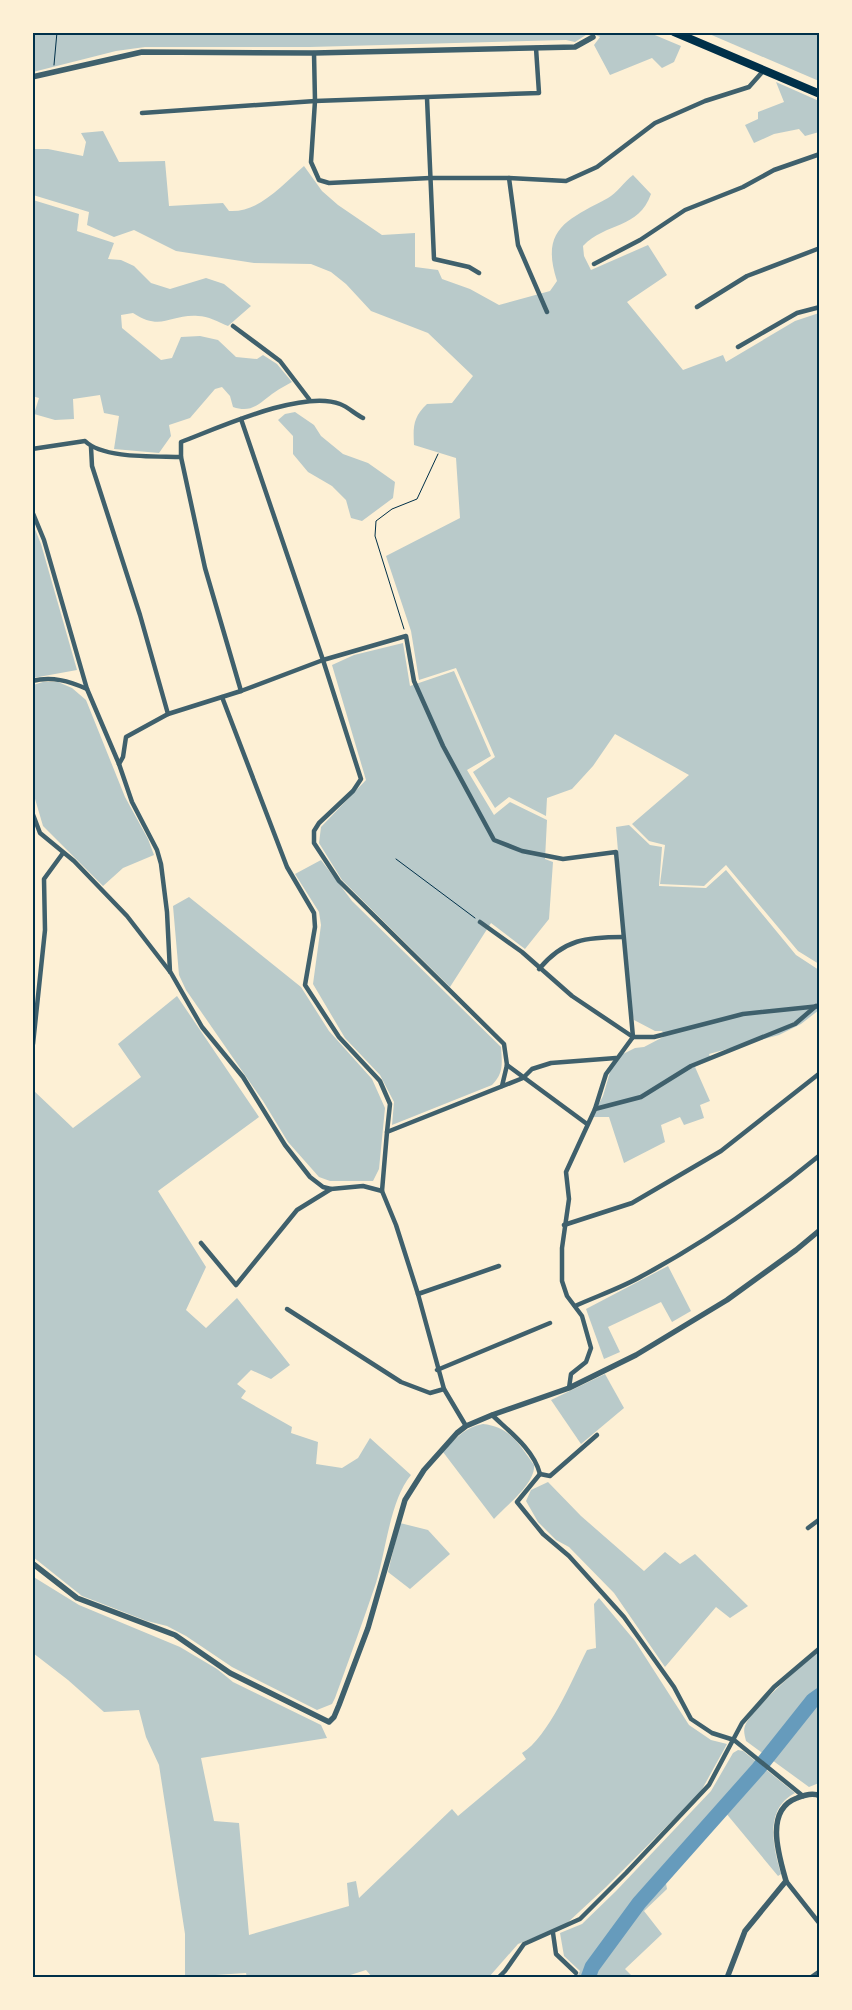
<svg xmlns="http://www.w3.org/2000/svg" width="852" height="2010" font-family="'Roboto Condensed',sans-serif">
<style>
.green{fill:#b9caca}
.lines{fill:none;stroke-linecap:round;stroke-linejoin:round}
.river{stroke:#669bbc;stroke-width:15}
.path{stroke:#003049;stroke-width:1}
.minor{stroke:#3f606c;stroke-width:4.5}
.tertiary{stroke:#3f606c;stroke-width:5.5}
.trunk{stroke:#003049;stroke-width:8}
.neatline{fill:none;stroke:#003049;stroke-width:2}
</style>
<rect width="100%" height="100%" fill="#fdf0d5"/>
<g class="green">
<path d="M33,33H589L575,42L566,40L310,47H145L116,51L33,72Z"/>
<path d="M591,33H650L681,46L674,62L662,68L652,58L610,75L594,45L600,37Z"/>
<path d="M707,33H819V81Z"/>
<path d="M776,82L819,101V132L805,136L799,129L774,134L754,143L745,125L758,119V112L784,102Z"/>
<path d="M103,131L119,162L165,161L169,206L223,203L229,211C259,213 282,185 304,166L322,191L338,205L382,235L415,233V267L438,270L442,279L470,289L499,305L550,291L557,281C540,229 567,220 608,198C616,194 625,181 633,175L651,194C639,229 606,222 583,246L584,256L591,270L648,245L667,275L627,302L683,370L723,355L726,362L795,321L819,313V964L798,951L726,865L704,886L660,884L665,845L649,841L632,824L689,775L615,734L593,766L572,789L547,798L546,816L509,797L495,808L473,772L495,757L456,668L419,680L411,631L386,556L460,518L456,458L414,445C413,427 413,417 427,404L452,403L473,376L428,333L371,311L346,284L331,272L311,264L254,263L176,251L134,230L114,237L87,225L89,212L33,195V149H48L83,156L86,142L81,133Z"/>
<path d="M33,200L79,214L77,231L114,243L108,259L121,260L134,266L151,283L170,289L206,278L224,284L251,306L228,326C218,322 208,316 198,316C169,314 162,332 133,313L121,315L122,328L161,360L172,358L181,337L200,336L218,340L236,357L257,359L263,355L277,364L292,382C287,385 280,388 275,392C260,402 253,414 233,407L230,396L222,387L215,389L190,418L169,425L171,436L159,453L114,449L119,416L104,413L100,395L73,399L74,419L55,420L34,414L39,398L32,396Z"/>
<path d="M295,412L314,425L321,436L343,454L368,463L395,482L393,498L362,521L351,518L346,500L332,486L308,472L293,454V436L278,420L285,414Z"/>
<path d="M32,522L41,544L77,670L33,678Z"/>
<path d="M403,643L410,686L454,671L491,756L467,770L494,815L510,802L547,820L545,859L553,862L549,919L525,949L491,923L450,987L342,880L319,843L321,827L366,780L332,665L354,655Z"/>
<path d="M43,682H58L72,688L86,700L125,797L148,839L154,855L123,868L103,886L43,826L33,792V685Z"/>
<path d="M629,825L650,845L662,847L659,886L706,888L726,870L796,955L819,970V1010L801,1024L779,1035L709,1054L711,1059L695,1067L710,1101L700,1105L704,1118L684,1125L680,1117L661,1125L665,1142L624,1163L609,1117H592L603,1096L613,1062L619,1056L635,1048L644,1047L665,1036L662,1031H655L634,1020L631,1009L616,827Z"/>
<path d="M321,860L352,901L501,1047C502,1063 504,1073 492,1085L392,1125L394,1102L380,1075L345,1038L313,984L321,925L319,912L295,874Z"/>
<path d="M189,897L301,987L329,1031L372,1079L385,1108L379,1169L373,1181H330L319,1177L288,1142L263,1101L186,990L179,975L173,906Z"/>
<path d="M177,996L259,1117L158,1191L206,1267L186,1310L206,1328L237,1298L290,1365L271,1379L251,1370L237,1384L246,1391L241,1398L292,1427L291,1433L318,1442L316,1464L342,1468L358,1458L370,1438L411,1475C390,1500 386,1551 376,1583C363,1621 349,1660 335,1698L332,1704L317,1710L232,1667L186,1636L167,1626L147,1621L82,1596L33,1557V1090L73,1128L141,1077L118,1044Z"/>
<path d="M668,1266L691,1311L672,1322L661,1302L608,1327L620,1352L604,1359L586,1309Z"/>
<path d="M605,1374L624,1408L581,1444L551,1400Z"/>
<path d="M483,1424C510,1427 519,1444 534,1465C536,1483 506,1506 494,1519L443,1452C455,1439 465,1427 483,1424Z"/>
<path d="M548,1482L581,1516L644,1571L665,1552L680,1564L695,1554L748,1606L730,1618L716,1607L665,1667L614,1593L569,1547L556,1540L538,1522L526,1501L531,1490Z"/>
<path d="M400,1523L428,1530L450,1554L410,1589L388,1572Z"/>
<path d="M32,1576L79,1605L180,1647L217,1669L233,1682L321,1725L327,1738L201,1758L214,1821L239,1823L249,1935L349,1906L347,1883L356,1881L359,1898L452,1809L458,1816L526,1759L522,1753C548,1738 573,1678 587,1650L596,1648L594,1604L599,1598L635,1641L689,1725L711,1740L727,1744L700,1793L606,1887L565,1925L518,1944L489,1977H372L366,1970L341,1978H247L246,1973L185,1977V1934L159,1765L146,1737L139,1710L104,1712L68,1680L33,1653Z"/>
<path d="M819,1651V1783L809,1787L746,1741C745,1736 743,1731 745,1726C749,1712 806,1661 819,1651Z"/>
<path d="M738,1750L743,1751L795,1793C764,1809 773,1847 781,1874L778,1876L725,1812L665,1878L667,1889L644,1911L662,1934L625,1969L633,1977H577L580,1971L564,1956L560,1933L582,1924L616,1891L711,1791L733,1753Z"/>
</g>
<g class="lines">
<path class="river" d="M588,1978L592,1967L639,1903L758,1769L813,1700L820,1695"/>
<g class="path">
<path d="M54,65L57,32"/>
<path d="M404,629L375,536L376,521L392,509L417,499L438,454"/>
<path d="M396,859L475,918"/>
</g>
<g class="minor">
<path d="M314,53L315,101L311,162L319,180L329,183L430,178H509L566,181L597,167L655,123L705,101L749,87L764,70"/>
<path d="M427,98L434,259L469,267L479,273"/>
<path d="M142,113L315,101L539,93L536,48"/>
<path d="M509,178L518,245L547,312"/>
<path d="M594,264L640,240L685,210L743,187L774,170L820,154"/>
<path d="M697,307L747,276L820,248"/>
<path d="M233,326L280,361L309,399"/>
<path d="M738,347L797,313L820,307"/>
<path d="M241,419L323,660L361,779L353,791L319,823L314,831V843L339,881L504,1044L507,1065L502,1086"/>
<path d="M91,447L92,466L140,615L168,714"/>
<path d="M32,449L85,441C103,459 156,456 181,457L205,568L241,691"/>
<path d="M181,457V442C218,428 303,389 340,404C348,407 355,414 363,418"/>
<path d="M32,511L44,540L87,689L119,764L132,802L157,850L161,864L167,912L170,972"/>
<path d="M32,681C52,676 69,681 87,689"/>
<path d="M222,697L287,867L314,913L315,927L305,985L339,1037L380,1081L390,1104L387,1132"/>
<path d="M119,764L123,757L126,737L168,714L241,691L323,660L406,636L414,681L443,746L494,840L522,851L563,859L616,852L633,1037"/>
<path d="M32,812L40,833L74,861L127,916L171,973L202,1027L243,1077L285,1145L310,1177L323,1187L331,1189L363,1186L382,1191"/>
<path d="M480,922L522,952L572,996L633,1037"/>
<path d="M539,969C564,939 587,937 623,937"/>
<path d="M633,1037H654L743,1014L820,1006"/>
<path d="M33,1044L45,930L44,879L63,853"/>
<path d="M507,1065L587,1124"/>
<path d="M595,1109L641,1097L691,1066L795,1024L816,1006"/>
<path d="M564,1225L632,1203L721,1151L820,1073"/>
<path d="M201,1243L236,1285L297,1210L331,1189"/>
<path d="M418,1294L499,1266"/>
<path d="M575,1306C597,1296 621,1288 642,1276C706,1242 764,1201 820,1155"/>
<path d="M287,1309L401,1382L430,1393L444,1389"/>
<path d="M437,1370L550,1323"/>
<path d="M569,1388L571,1374L586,1362L591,1348L582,1316L567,1296L562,1281V1248L569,1199L566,1172L595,1109L606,1074L633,1037"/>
<path d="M492,1415C510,1432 534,1450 540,1474"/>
<path d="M466,1426L444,1389L418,1294L396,1225L382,1191L387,1132L523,1078L532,1069L551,1063L616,1058"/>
<path d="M540,1474L517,1502L543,1534L569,1556L624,1617L674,1687L691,1719L712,1733L734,1740L803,1796"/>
<path d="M540,1474L550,1476L597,1435"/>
<path d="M808,1528L820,1519"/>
<path d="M786,1881L820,1924"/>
<path d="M553,1933L556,1954L576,1973"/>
<path d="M498,1978L505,1971L524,1944L580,1919L626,1873L709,1785L742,1723L774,1687L820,1648"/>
<path d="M810,1978L820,1971"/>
</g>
<g class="tertiary">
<path d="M32,77L142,52L314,53L575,47L593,37"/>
<path d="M32,1563L77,1598L175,1635L230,1673L329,1722L334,1717L339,1705L368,1628L405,1500L424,1470L457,1433L466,1426L492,1415L569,1388L636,1355L727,1300L796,1250L820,1230"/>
<path d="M727,1978L745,1931L786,1881C779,1856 764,1810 797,1798C804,1795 813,1792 820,1796"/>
</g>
<path class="trunk" d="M674,32L820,94"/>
</g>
<rect width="852" height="2010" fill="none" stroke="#fdf0d5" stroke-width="68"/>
<rect x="34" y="34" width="784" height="1942" class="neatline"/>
</svg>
